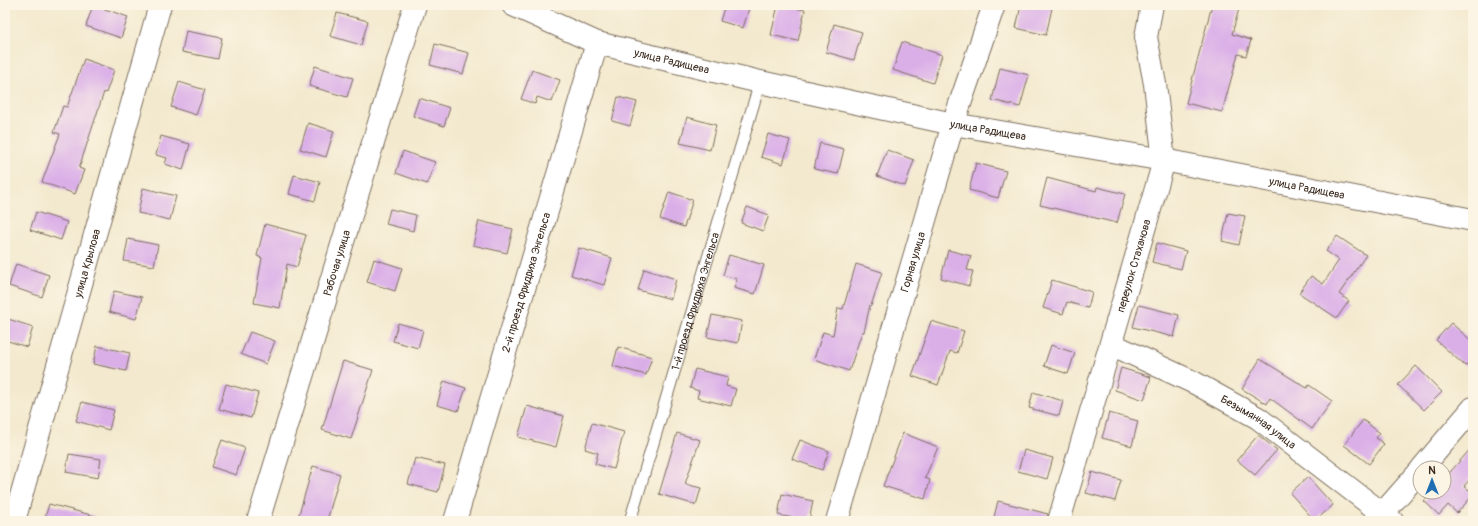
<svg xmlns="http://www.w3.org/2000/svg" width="1478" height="526" font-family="Pangolin,sans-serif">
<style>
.building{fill:#daafe8}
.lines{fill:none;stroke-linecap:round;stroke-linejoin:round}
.service-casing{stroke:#7b6d5c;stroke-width:13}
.minor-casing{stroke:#7b6d5c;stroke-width:24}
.service{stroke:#fff;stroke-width:11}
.minor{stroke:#fff;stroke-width:22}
.labels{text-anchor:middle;stroke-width:3.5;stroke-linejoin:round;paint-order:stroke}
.street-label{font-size:11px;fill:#3b2a1e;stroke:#fcf5e5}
</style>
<rect width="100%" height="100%" fill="#fcf5e5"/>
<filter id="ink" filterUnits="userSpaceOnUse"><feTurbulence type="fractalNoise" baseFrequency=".025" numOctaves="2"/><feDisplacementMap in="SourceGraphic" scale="8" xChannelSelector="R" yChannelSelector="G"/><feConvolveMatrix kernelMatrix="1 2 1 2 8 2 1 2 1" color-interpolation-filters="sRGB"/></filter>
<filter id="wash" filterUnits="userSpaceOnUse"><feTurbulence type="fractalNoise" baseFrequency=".012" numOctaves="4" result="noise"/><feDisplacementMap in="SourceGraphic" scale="16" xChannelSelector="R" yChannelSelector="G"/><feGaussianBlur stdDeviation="0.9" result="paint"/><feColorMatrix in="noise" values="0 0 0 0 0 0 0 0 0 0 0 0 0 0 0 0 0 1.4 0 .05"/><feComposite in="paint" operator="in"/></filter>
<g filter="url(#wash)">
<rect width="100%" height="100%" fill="#f3e9ce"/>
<g id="blocks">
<g class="building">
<path d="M93,5L128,17L121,38L86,26Z"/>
<path d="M725,5H750L743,28L720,21Z"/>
<path d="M778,5L805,10L798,41L771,35Z"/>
<path d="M1021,5H1038L1052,8L1046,35L1016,28Z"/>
<path d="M1212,5H1240L1232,34L1251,40L1246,56L1238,54L1222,112L1186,103Z"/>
<path d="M337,13L368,21L361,45L330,36Z"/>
<path d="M834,24L862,32L854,60L826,52Z"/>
<path d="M186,31L222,38L218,59L182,52Z"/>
<path d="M902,42L942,55L933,83L893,70Z"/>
<path d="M435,44L469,53L463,74L430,65Z"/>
<path d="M84,59L114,70L106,93L104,92L79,168L84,170L75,194L42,182L60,134L54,132L63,106L67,107Z"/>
<path d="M315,66L353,78L347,97L309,86Z"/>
<path d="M1000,68L1029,75L1020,107L992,100Z"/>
<path d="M532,70L560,80L552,102L537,97L535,104L521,99Z"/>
<path d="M179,82L205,90L196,115L171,107Z"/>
<path d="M618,97L637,102L630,126L612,121Z"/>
<path d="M419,98L450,108L444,126L413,116Z"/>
<path d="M687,117L716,125L710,150L680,143Z"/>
<path d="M308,123L334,131L326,157L300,149Z"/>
<path d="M768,134L790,140L783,164L761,157Z"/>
<path d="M161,136L190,144L183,170L165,164L167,158L156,155Z"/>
<path d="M820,143L844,149L838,174L814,169Z"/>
<path d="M887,150L914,160L905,186L877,176Z"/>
<path d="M403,151L435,162L427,184L396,173Z"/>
<path d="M976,163L1006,171L998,198L969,190Z"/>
<path d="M294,175L320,182L315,201L289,194Z"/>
<path d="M1047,178L1096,191L1097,187L1125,194L1117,223L1040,205Z"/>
<path d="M143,188L176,196L170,220L138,213Z"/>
<path d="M669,192L693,200L684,227L660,219Z"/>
<path d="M747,207L769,215L763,231L741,223Z"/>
<path d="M390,209L416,215L413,231L386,224Z"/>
<path d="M36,212L67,222L61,240L30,230Z"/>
<path d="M1228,213L1245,216L1239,245L1222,241Z"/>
<path d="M479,221L513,229L507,253L473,245Z"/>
<path d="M265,224L306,235L297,267L287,264L280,308L254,303L262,258L257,256Z"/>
<path d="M1337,236L1366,255L1339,294L1349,301L1337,318L1299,293L1311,276L1323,284L1339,260L1326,251Z"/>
<path d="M128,239L158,245L154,266L124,261Z"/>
<path d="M1157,243L1186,251L1181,269L1152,262Z"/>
<path d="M579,248L612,258L604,285L571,275Z"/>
<path d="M948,250L971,256L967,270L973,271L969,286L941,278Z"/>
<path d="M729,255L764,265L755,294L734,288L737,279L723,275Z"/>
<path d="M374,259L402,268L395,291L367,282Z"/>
<path d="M16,264L49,275L42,297L9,286Z"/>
<path d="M856,264L882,272L871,306L870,305L864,332H862L849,371L814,359L823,332L833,335L838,308L843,309Z"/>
<path d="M644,269L676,279L671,299L638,290Z"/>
<path d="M1052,280L1092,292L1088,308L1067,302L1063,314L1043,308Z"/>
<path d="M114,291L142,297L136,319L109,312Z"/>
<path d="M1139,305L1179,315L1174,337L1133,327Z"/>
<path d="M712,315L742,321L738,343L707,337Z"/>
<path d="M5,318L33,327L27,347L5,340Z"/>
<path d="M931,321L964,331L957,353L950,351L938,385L912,376Z"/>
<path d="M398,323L423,330L418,348L393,341Z"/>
<path d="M1451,323L1473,342V358L1465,366L1436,340Z"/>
<path d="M250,332L275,341L266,364L241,354Z"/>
<path d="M1051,345L1075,353L1068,374L1044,366Z"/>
<path d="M97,346L130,353L126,371L93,364Z"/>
<path d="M618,347L652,357L646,375L613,366Z"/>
<path d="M1260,359L1307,388L1309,385L1332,401L1312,429L1270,398L1267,404L1242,389Z"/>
<path d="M343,361L373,370L351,439L322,430Z"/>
<path d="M1416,366L1442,392L1424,410L1398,385Z"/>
<path d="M1121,368L1151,377L1144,400L1115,390Z"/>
<path d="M695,369L728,377L726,386L736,389L731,406L697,398L699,391L690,388Z"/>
<path d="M444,381L466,388L458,411L437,405Z"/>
<path d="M226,384L258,393L251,418L219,409Z"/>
<path d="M1033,392L1063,401L1059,416L1029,408Z"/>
<path d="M82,402L114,410L109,430L76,421Z"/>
<path d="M527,406L564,416L556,447L518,437Z"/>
<path d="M1109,413L1138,421L1132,446L1102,438Z"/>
<path d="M1363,420L1380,433L1376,438L1384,444L1369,464L1344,445Z"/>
<path d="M592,423L624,432L614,469L595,464L598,453L585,449Z"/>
<path d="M677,433L700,440L685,484L701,488L696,505L659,494Z"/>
<path d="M903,433L938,447L925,478L930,480L925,499L883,486Z"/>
<path d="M1258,435L1277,450L1255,475L1237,460Z"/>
<path d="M222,440L245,448L236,475L212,467Z"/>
<path d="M800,440L829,451L822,470L792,459Z"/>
<path d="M1473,446V476L1464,486L1473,493V495L1457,513L1448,505L1439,515L1424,501L1432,492H1444V479Z"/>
<path d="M1024,450L1053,458L1047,479L1018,471Z"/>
<path d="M69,454L101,459L98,478L66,472Z"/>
<path d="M415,458L445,465L438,492L408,484Z"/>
<path d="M313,466L340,474L327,521H297Z"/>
<path d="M1092,472L1121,480L1115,501L1086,493Z"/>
<path d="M1308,477L1333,505L1315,521L1290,493Z"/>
<path d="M782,494L813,501L809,521L778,515Z"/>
<path d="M998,501L1048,514L1047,521H993Z"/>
<path d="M49,504L95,516L94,521H44Z"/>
</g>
</g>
</g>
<g filter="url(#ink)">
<use href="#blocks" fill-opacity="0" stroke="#7b6d5c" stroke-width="1"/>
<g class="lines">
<defs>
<g id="service">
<path id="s1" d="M630,521L760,82"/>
</g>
<g id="minor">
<path id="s2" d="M513,5L597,43L760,82L953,124L1158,159L1473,220"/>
<path id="s3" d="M1111,344L1195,383L1258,418L1392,521"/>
<path d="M1422,468L1473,408"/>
<path id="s4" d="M14,521L160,5"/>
<path id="s5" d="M258,521L415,5"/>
<path id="s6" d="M455,521L597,43"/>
<path id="s7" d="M837,521L953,124L994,5"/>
<path id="s8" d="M1059,521L1164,161L1155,84L1146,37L1152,5"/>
<path d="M1376,521L1420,471"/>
</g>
</defs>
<use href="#service" class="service-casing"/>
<use href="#minor" class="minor-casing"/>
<use href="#service" class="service"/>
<use href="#minor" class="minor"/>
</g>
</g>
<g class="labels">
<g class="street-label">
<text dy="4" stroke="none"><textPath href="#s2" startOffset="169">улица Радищева</textPath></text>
<text dy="4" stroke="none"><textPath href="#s2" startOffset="493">улица Радищева</textPath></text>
<text dy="4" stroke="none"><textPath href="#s2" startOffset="817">улица Радищева</textPath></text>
<text dy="4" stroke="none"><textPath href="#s7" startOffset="270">Горная улица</textPath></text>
<text dy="4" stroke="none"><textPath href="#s4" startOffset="268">улица Крылова</textPath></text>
<text dy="4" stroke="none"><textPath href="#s5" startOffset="270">Рабочая улица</textPath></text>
<text dy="4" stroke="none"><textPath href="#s8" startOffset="266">переулок Стаханова</textPath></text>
<text dy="4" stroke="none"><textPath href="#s6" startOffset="249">2-й проезд Фридриха Энгельса</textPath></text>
<text dy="4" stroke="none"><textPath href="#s1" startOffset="229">1-й проезд Фридриха Энгельса</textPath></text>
<text dy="4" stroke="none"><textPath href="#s3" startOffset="167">Безымянная улица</textPath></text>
</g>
</g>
<rect width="1478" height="526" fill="none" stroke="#fcf5e5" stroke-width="20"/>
<g transform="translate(1432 480)"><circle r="19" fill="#fcf5e5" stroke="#afa495"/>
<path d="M0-3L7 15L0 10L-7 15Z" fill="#1f6fb2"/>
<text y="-6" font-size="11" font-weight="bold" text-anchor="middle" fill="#3b2a1e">N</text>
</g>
</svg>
